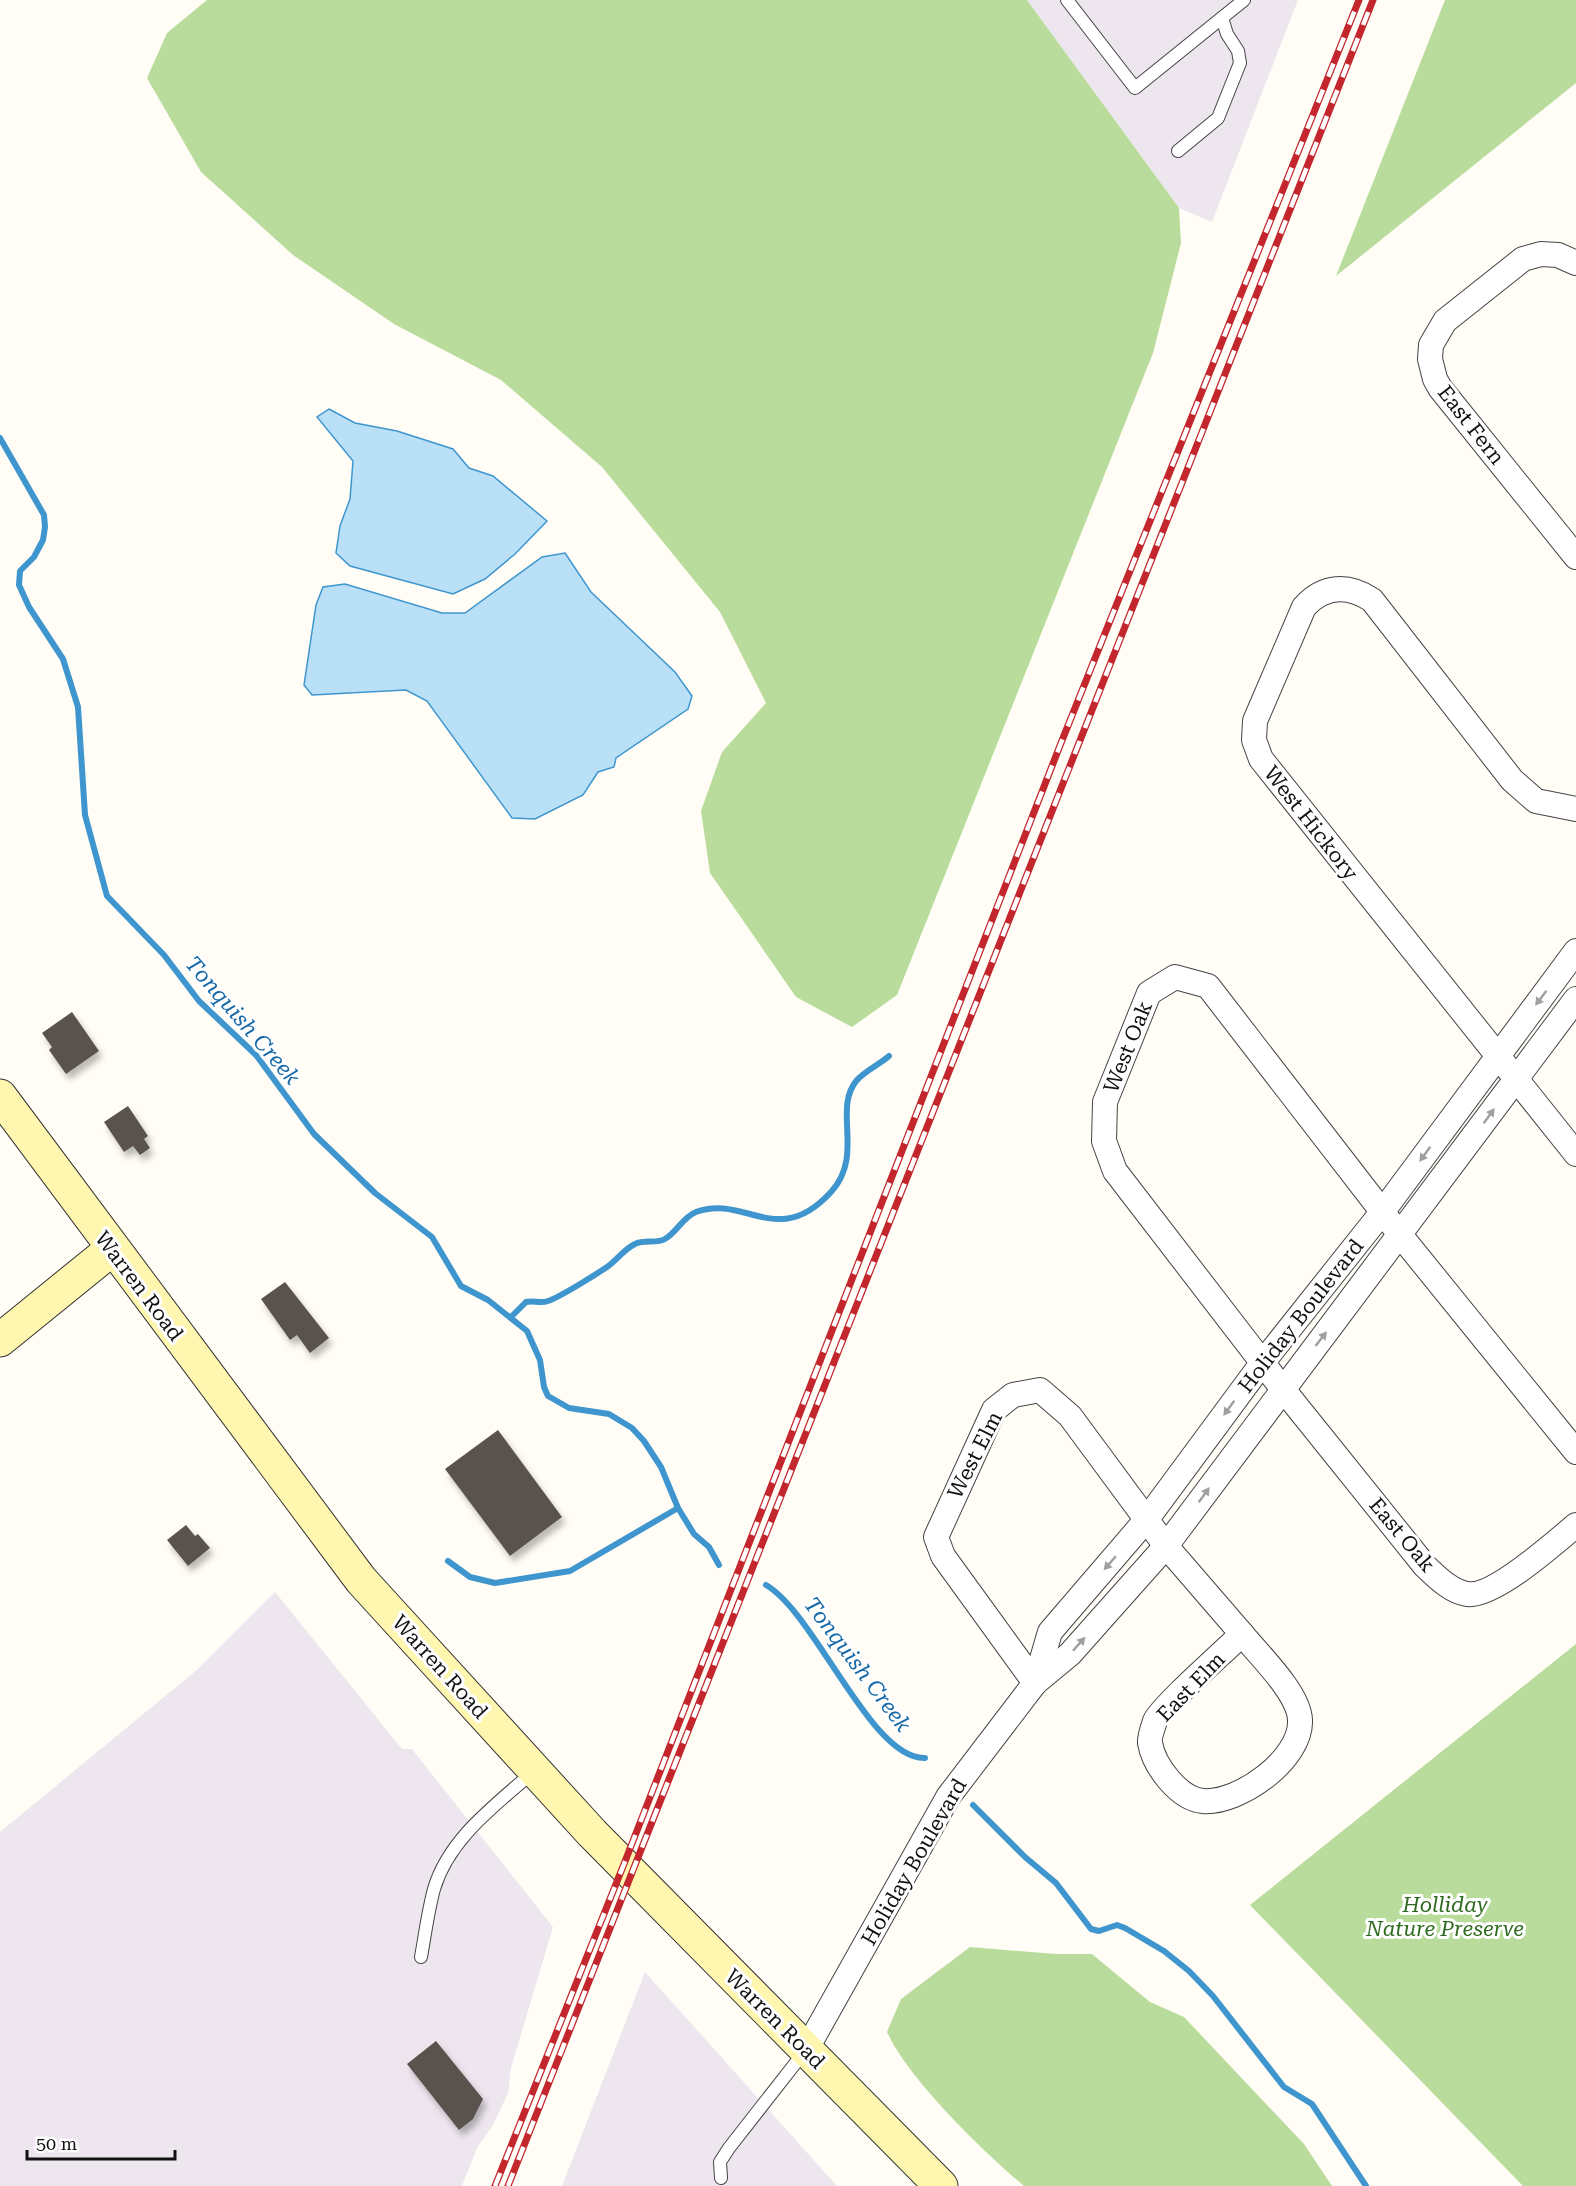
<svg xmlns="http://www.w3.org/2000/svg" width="1576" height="2186" font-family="'Roboto Serif',serif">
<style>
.industrial{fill:#eee6ef}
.forest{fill:#b9dc9c}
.water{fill:#b9e0f7;stroke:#3f96cf;stroke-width:1.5}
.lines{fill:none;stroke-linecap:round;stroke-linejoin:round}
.stream{stroke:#3f96cf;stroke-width:6}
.building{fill:#5a524d;filter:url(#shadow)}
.lane-casing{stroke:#444;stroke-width:14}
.street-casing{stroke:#444;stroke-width:26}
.secondary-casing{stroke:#333;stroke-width:35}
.lane{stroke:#fff;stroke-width:12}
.street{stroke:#fff;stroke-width:24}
.secondary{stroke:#fff6b0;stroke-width:33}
.rail-casing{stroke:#c4262e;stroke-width:7}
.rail{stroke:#fff;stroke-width:4.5;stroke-dasharray:14;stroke-linecap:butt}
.oneway{fill:#a0a0a0}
.labels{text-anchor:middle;stroke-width:6;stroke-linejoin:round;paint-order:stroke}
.street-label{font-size:21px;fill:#111;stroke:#fff}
.park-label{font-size:21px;font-style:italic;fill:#2f6b1f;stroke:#fff}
.water-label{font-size:22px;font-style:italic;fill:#1768a6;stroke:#fff}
</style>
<defs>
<filter id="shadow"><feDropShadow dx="3.5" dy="6" stdDeviation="3" flood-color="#0004"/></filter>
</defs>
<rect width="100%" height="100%" fill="#fffdf5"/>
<g class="industrial">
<path d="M1027,0H1298L1212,222L1179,208Z"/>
<path d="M275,1592L402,1749H412L553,1927L511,2068L508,2093L493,2125L477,2148L462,2186H0V1832L198,1669Z"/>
<path d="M645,1972L837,2186H562Z"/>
</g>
<g class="forest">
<path d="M207,0H1027L1179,208L1181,243L1153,353L897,995L852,1027L796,997L710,873L701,811L722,752L766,703L720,612L602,467L501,380L394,324L293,255L201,172L147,78L167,33Z"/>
<path d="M1445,0H1576V83L1336,276Z"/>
<path d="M1576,1644V2186H1523L1250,1905Z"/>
<path d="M970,1947L1056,1954H1092L1150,2002L1184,2017L1304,2144L1332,2186H1024C984,2152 909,2080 887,2032L901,1999Z"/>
</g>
<g class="water">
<path d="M329,409L355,423L397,431L453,449L469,468L493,476L547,521L515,554L485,579L453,594L350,566L336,553L340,526L350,499L353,461L317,417Z"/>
<path d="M565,553L591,592L675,672L692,696L688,709L616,758L614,767L598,772L583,795L535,819L512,818L427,701L406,690L312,695L304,685L316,605L323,587L345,584L442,613H465L542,557Z"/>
</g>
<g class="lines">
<g class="stream">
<path d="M0,438L44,515L45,527L43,540L34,557L20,571L19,585L29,607L63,659L78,707L85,815L107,896L164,955L199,1001L256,1055L314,1134L375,1193L432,1237L461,1286L488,1300L527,1331L540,1360L544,1387L548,1396L569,1408L609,1414L632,1428L644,1441L661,1467L678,1508L694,1534L709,1547L719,1565"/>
<path d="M511,1317L526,1302C533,1300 540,1304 548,1301C560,1297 595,1275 607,1267C617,1260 623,1250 635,1244C644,1239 657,1244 665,1239C677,1232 683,1217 696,1212C745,1194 778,1250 831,1192C865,1155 832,1109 857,1080C865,1071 880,1064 889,1056"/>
<path d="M448,1561L470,1577L495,1583L570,1571L678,1508"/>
<path d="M766,1585C816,1614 871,1760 925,1758"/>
<path d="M973,1805L1025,1857L1056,1883L1091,1929L1099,1931L1117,1925L1125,1928L1164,1951L1189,1971L1213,1996L1284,2087L1312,2104L1366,2186"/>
</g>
</g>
<g class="building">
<path d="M72,1012L99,1051L66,1074L49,1050L52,1047L42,1033Z"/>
<path d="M128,1106L148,1136L144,1139L150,1148L140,1155L133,1146L124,1152L104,1122Z"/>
<path d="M285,1282L329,1338L310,1353L297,1335L290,1340L261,1299Z"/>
<path d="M498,1430L562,1517L510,1556L445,1469Z"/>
<path d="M186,1525L195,1536L198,1534L210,1548L188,1566L167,1540Z"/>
<path d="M436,2041L483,2099L473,2119L459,2130L407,2064Z"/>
</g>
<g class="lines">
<defs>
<g id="lane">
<path d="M1067,0L1135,88L1244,0"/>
<path d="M1178,151L1218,118L1240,63L1238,51L1227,34L1222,18"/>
<path d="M421,1957C425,1935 428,1911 434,1889C449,1838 496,1805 534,1771"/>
<path d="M721,2178L720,2162L729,2148L805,2051"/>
</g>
<g id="street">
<path d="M1576,263L1558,255L1541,254L1523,259L1445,321L1431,345L1430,359L1435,379L1440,388L1576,557"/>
<path d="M1576,809L1536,801L1512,780L1372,600C1348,584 1324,585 1304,607L1255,721L1254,740L1261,759L1576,1154"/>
<path d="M1576,1452L1401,1236L1208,986L1175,977L1149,993L1105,1102L1104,1141L1115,1171L1282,1388L1425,1566C1437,1577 1450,1591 1467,1594C1493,1598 1556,1542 1576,1525"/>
<path d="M1242,1634C1259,1655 1299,1693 1300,1720C1302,1759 1239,1804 1203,1801C1179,1799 1154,1766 1150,1743C1149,1738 1153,1727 1155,1721C1161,1707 1227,1649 1242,1634Z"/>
<path d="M1035,1683L1050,1632L1147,1519L1263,1362L1383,1211L1576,951"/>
<path d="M1035,1683L943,1556L936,1537L994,1410L1013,1395L1040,1390L1070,1416L1166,1546L1242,1634"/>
<path d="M806,2050L948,1797L1035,1683L1070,1654L1166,1546L1576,999"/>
</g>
<g id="secondary">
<path d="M0,1096L361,1580L592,1833L941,2186"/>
<path d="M0,1340L112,1249"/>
</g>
</defs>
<use href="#lane" class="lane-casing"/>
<use href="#street" class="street-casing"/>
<use href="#secondary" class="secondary-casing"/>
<use href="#lane" class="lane"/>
<use href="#street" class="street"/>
<use href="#secondary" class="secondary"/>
<defs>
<g id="rail">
<path d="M495,2186L624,1864L1061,743L1359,0"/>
<path d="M508,2186L1373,0"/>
</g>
</defs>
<use href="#rail" class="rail-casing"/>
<use href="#rail" class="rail"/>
</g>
<defs><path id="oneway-solid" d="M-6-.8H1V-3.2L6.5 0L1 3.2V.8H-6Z" transform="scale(1.5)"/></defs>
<g class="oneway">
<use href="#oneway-solid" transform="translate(1541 998) rotate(127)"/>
<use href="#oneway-solid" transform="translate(1489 1116) rotate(-54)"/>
<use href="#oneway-solid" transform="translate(1425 1154) rotate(126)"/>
<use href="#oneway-solid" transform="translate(1321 1339) rotate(-52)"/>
<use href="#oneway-solid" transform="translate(1229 1408) rotate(126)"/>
<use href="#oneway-solid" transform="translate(1204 1495) rotate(-54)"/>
<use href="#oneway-solid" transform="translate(1110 1563) rotate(131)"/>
<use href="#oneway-solid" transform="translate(1079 1644) rotate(-48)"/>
</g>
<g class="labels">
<g class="street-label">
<text transform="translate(1471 425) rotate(52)" y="7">East Fern</text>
<text transform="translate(1311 823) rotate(52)" y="7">West Hickory</text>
<text transform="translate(1128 1047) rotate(-68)" y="7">West Oak</text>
<text transform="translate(139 1286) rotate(53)" y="7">Warren Road</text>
<text transform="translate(1301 1316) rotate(-52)" y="7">Holiday Boulevard</text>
<text transform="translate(975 1455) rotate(-63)" y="7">West Elm</text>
<text transform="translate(1402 1535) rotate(50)" y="7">East Oak</text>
<text transform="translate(440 1667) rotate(48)" y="7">Warren Road</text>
<text transform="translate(1191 1687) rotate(-46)" y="7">East Elm</text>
<text transform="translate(914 1862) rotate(-60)" y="7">Holiday Boulevard</text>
<text transform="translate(775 2019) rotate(45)" y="7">Warren Road</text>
</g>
<g class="park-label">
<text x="1445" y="1912">Holliday<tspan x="1445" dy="24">Nature Preserve</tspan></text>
</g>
<g class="water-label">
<text transform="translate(243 1020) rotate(49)" y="8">Tonquish Creek</text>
<text transform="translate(858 1664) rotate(53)" y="8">Tonquish Creek</text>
</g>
</g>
<path d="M27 2150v9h148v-9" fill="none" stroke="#111111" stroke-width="3"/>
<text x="36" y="2150" font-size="18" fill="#111111" stroke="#ffffff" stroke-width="4.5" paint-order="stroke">50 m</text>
</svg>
